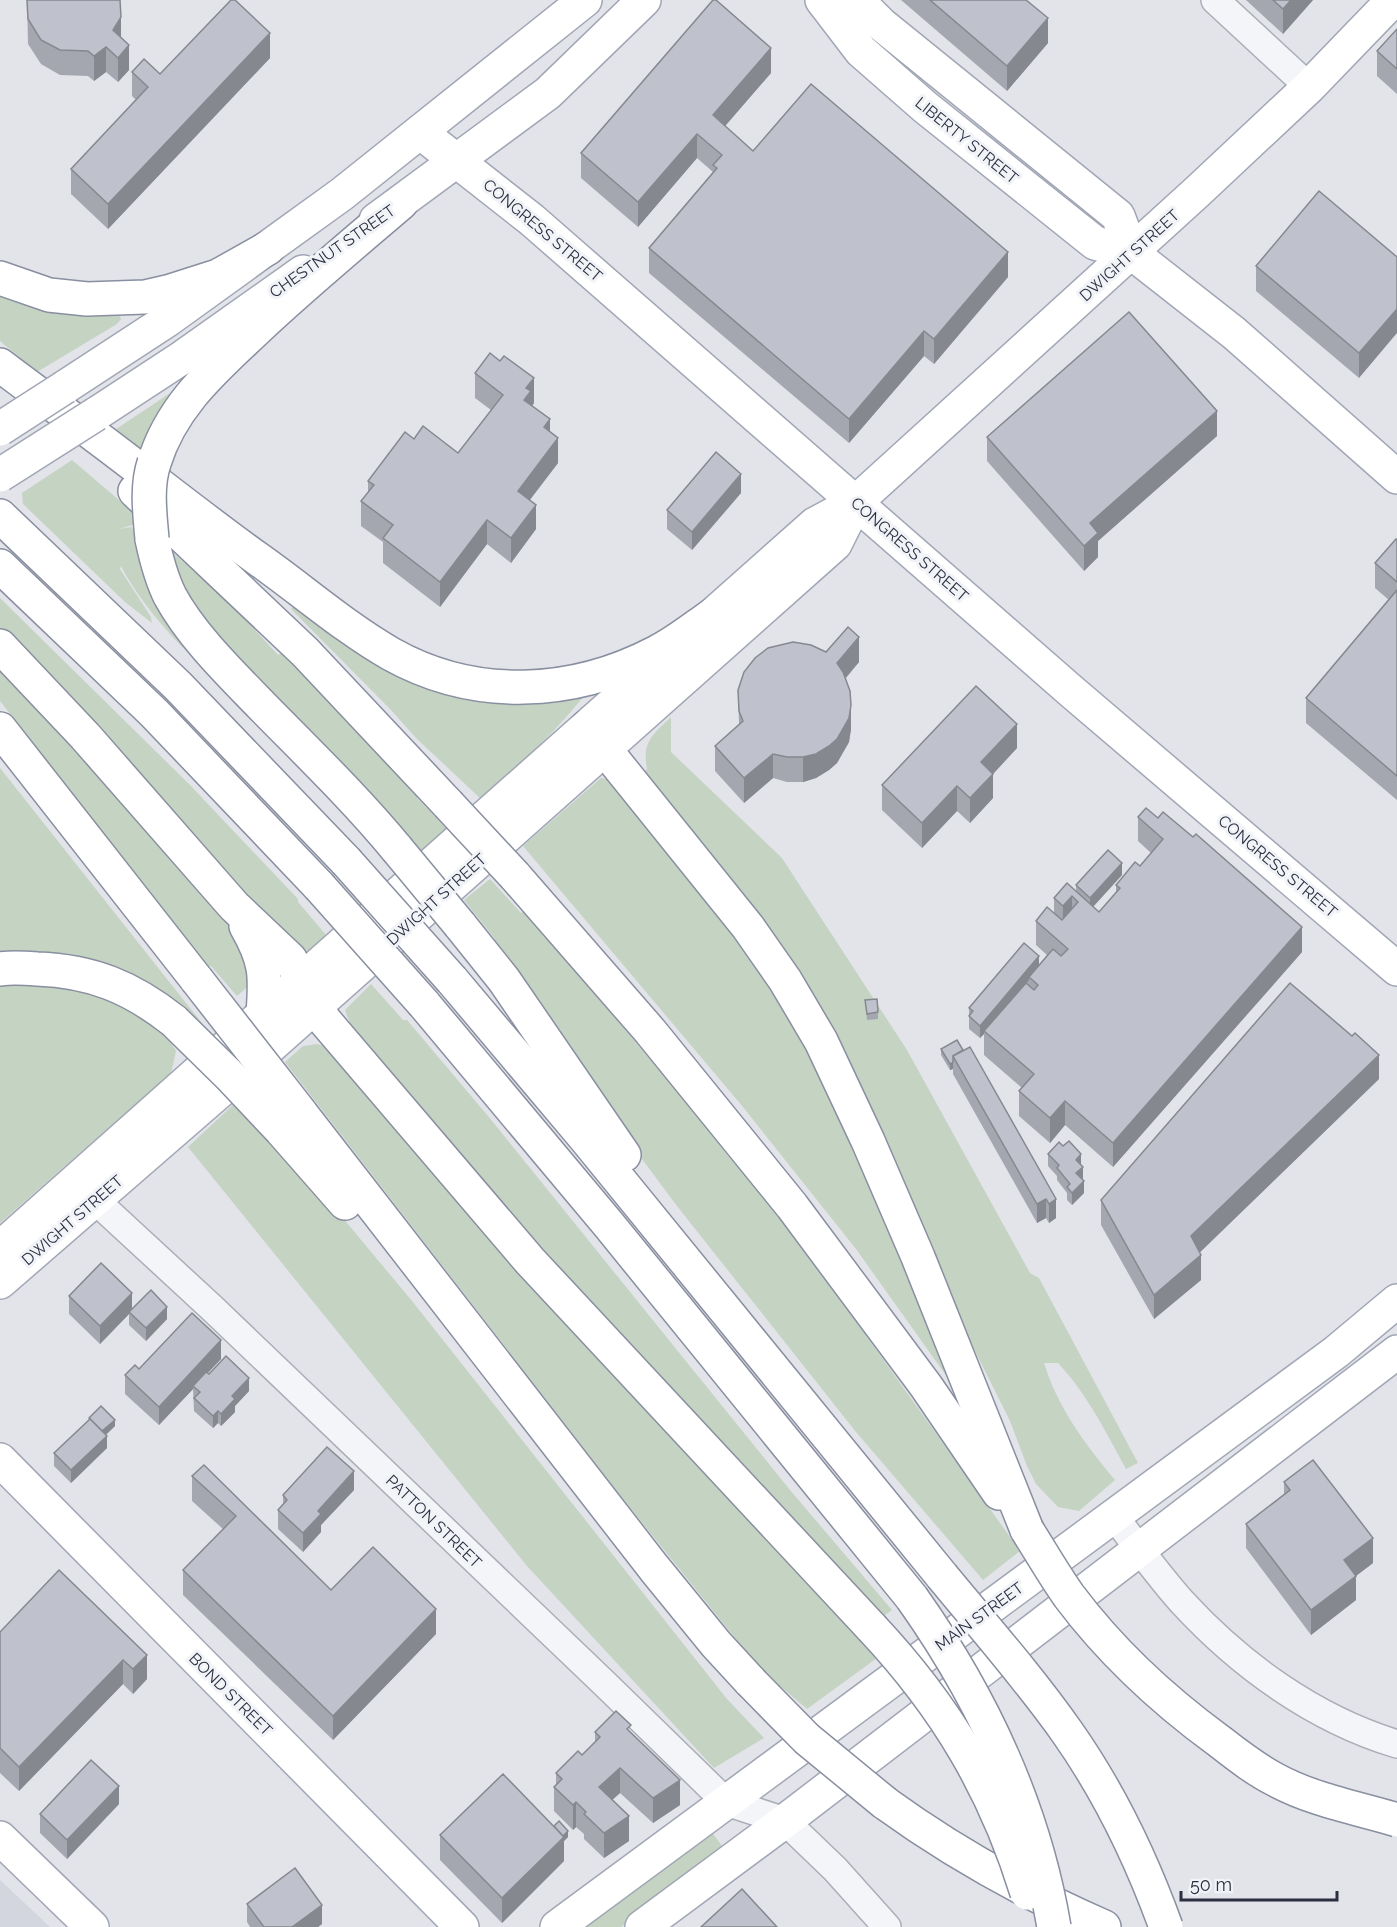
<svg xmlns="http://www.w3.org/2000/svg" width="1397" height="1927" font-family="Raleway,sans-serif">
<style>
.built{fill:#d4d6df}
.green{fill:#c5d3c3}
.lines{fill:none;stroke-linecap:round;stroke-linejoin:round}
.minor-casing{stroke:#abaeb7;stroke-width:30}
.major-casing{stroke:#a1a6b5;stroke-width:36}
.highway-casing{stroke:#898fa0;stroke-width:36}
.minor{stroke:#f4f5f8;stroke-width:27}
.major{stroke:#fff;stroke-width:33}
.highway{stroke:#fff;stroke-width:33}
.major-bridge-casing{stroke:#a1a6b5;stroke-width:36;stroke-linecap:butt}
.highway-bridge-casing{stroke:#898fa0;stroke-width:36;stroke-linecap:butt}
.major-bridge{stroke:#fff;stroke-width:33}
.highway-bridge{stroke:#fff;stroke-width:33}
.wall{fill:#a4a7af}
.shaded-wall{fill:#86888f}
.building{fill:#bfc2cc;stroke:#86888f;stroke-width:1.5}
.labels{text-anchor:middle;stroke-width:6;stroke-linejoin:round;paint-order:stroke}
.street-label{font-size:16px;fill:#2a2f41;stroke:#f1f3f7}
</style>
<rect width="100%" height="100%" fill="#e2e4ea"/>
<path class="built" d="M0,1880L50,1927H0Z"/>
<g class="green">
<path d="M0,290L119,313L121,319L117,324L37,372L0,341Z"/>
<path d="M181,386L144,451L116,429Z"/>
<path d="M72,460L133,512V525L118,529L132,527L135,536L231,695C190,655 148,617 121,566L120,569L151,617L152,623L125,602L23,504L22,493Z"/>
<path d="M165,546L232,605L278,655L282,653L336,707L417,794V798L447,829L424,853L200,621L185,597Z"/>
<path d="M0,598L189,784L298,899V902L327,936C316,947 311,953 295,952L0,635Z"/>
<path d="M296,604L547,702L583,697C553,735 517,767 481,799L416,738L391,710L291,609Z"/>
<path d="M0,667L229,917L254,981L237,996L211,966L209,967L0,701Z"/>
<path d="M671,717V752L782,858L907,1050L1030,1273L1039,1278L1138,1463L1126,1469C1106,1432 1087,1394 1058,1363H1044C1058,1408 1085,1444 1115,1480L1079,1511L1058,1507L1036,1484L1027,1466L1010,1421L972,1345L871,1123L644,772L647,769C642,742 652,735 671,717Z"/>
<path d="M0,768L201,1022L197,1026L68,956L30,952L0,953Z"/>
<path d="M601,778L613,780L748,949L813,1059L901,1246L955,1388L856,1249L743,1107L523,846Z"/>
<path d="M490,879L521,913L524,911L673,1086L728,1156L785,1222L1020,1551L983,1580L856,1432L677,1206L627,1139L495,944V939L464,900Z"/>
<path d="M0,978L101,992L165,1033L176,1051L171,1073L0,1223Z"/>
<path d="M371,984L403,1020H407L488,1116L790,1490L892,1610L880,1619L643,1365V1357L542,1249L440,1135L351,1026L345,1010Z"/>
<path d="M317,1044L329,1047L877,1658L807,1709L760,1669L619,1494L285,1062L303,1046Z"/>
<path d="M234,1104L342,1217L412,1301L727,1699L764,1738L714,1768L527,1566L188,1147Z"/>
<path d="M710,1830L725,1850L621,1927H579Z"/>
</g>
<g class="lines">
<defs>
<g id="minor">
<path d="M1215,0L1309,87"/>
<path d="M95,1200L212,1308L605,1684L726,1802L785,1821L835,1869L887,1927"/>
<path d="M1114,1516C1136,1545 1158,1575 1182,1602C1240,1665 1314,1719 1397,1744"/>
</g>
<g id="major">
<path d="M822,0L861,51L925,107L1095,243L1132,253L1234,333L1397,477"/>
<path d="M857,0L881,24L1118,216L1132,253"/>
<path d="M420,132L532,220L1071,691L1397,969"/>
<path d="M376,220L548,93L644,0"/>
<path d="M65,387L166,321L342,194L585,0"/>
<path d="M96,414L183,357L303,272"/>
<path d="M0,1248L815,524L856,502L1197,192L1309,87L1393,0"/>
<path d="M0,1282L228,1084L826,552L835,544L856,502"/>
<path d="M0,1460L462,1927"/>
<path d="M0,1838L92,1927"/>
<path d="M557,1927L1336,1352L1397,1301"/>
<path d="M642,1927L785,1821L1397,1352"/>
</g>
<g id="highway">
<path d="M0,278L49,295L87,299L145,297L171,291L218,276L268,248"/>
<path d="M0,365C34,391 68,415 102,441C154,480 205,521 258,559C302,590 344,627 391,654C475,701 573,696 657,652C677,642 695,627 714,614"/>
<path d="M154,463C172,404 216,368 259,327C305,284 353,244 401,203"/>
<path d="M135,491L305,652L448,804"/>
<path d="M0,516L178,686L346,861"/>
<path d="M152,539C156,558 161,578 170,596C191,635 230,673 261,705C307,752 355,798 397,849"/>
<path d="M0,566L154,713L319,886"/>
<path d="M0,646L85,736L234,906L290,959L302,979"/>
<path d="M587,727L748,927L785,980L821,1041L868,1141L918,1257L1027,1530"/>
<path d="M0,729L197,980"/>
<path d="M515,876L650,1031L792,1206L926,1386L999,1493"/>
<path d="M460,925L504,980L624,1155"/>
<path d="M246,926C266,961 266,975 263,1014"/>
<path d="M0,969C12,967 25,968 37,969C92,971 131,987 174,1021"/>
<path d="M452,980L586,1139L942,1576"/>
<path d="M424,1004L609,1225L912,1598"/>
<path d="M315,1005L325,1021L530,1261L872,1628"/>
<path d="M300,1112L654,1568L716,1644L751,1682"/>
<path d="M281,1130L345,1203"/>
<path d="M885,1803C954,1853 1026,1893 1104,1927"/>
</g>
</defs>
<use href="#minor" class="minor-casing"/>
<use href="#major" class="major-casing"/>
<use href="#highway" class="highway-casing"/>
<use href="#minor" class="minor"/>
<use href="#major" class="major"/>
<use href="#highway" class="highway"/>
<defs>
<g id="major-bridge">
<path d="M0,429L65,387"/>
<path d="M0,475L96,414"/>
</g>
<g id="highway-bridge">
<path d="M152,539C150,515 146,487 154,463"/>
<path d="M448,804L515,876"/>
<path d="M397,849L460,925"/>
<path d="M346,861L452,980"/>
<path d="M319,886L424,1004"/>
<path d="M197,980L300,1112"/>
<path d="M174,1021L230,1076L281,1130"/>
<path d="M1027,1530C1041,1552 1054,1575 1069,1596C1111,1652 1163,1700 1219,1741C1237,1755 1256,1770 1276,1780C1313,1800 1357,1808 1397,1820"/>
<path d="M942,1576C984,1627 1029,1678 1067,1732C1110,1793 1141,1858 1166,1927"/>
<path d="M912,1598C982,1697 1034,1808 1054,1927"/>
<path d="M872,1628C946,1707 995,1789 1027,1893"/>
<path d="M751,1682L807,1739L885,1803"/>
</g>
</defs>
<use href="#major-bridge" class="major-bridge-casing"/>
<use href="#highway-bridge" class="highway-bridge-casing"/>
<use href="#major-bridge" class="major-bridge"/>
<use href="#highway-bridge" class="highway-bridge"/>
</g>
<g class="wall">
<path d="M27,0L121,37L129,70L118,82L106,72L94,81L88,76L60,75L41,64L28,44Z"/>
<path d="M901,0H1026L1048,43L1007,91Z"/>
<path d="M1246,0H1313L1283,34Z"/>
<path d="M1397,29V94L1377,76V51Z"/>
<path d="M270,58L108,229L71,194V169L136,100L132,96V72L160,74Z"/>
<path d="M771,73L725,126L753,151L1008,277L934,364L924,356L849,443L649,273V248L713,172L697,158L638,227L581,178V153Z"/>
<path d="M1397,257L1359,378L1256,291V266Z"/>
<path d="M475,373L534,403L532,406L550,432L558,463L530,500L536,529L511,563L487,544L440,607L383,563V542L361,526V501L368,493V481L414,439L458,453L491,410L475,398Z"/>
<path d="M1217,436L1098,541V557L1084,571L987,461V437Z"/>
<path d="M741,493L692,550L667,529V510Z"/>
<path d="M1397,539V800L1306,723V698L1389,600L1375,588V563Z"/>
<path d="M826,652L859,662L846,678L851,729L849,742L837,763L829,770L816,778L803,782H787L773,778L744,803L715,771V746L739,724L738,690Z"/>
<path d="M1017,748L993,774V798L970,823L957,811L922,848L882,810V785Z"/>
<path d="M1138,817L1302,952L1113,1167L1065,1125L1050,1143L1019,1116V1091L1022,1088L984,1055V1034L980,1038L969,1029V1008L1039,965L1047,955L1036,945V921L1054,913V898L1076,891V885L1122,875L1093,907L1099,912L1116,893V885L1140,866L1151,853L1138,841Z"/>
<path d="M865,1000L878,1012V1019L867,1020Z"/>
<path d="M970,1047L1056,1218L1049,1223L1046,1218L1037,1223L953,1074V1069L950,1070L941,1055V1049L963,1050Z"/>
<path d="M1379,1079L1200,1252L1201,1280L1154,1319L1101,1225V1200Z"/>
<path d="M1048,1154L1081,1165L1084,1193L1072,1205L1067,1200V1193L1057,1180V1176L1048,1166Z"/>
<path d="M69,1296L132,1310L167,1319L146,1341L129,1325V1314L100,1344L69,1314Z"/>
<path d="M221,1359L208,1373L249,1391L235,1406V1412L221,1426L218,1423L213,1428L194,1411L193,1389L159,1425L125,1394V1375L139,1369Z"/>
<path d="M89,1418L115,1426L106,1435L107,1448L71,1483L54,1466V1453L89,1420Z"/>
<path d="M192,1476L331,1590L436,1634L333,1740L183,1595V1570L223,1529L192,1501Z"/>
<path d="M1284,1482L1373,1563L1356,1576V1600L1311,1635L1246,1548V1524L1284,1494Z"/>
<path d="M354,1490L321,1525V1532L303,1552L278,1529V1510L283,1505V1495Z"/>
<path d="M59,1570L147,1679L133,1694L123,1684L19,1791L0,1773V1632Z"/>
<path d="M595,1732H631L680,1805L653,1823L620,1793L612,1800L629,1841L604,1858L584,1839V1834L576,1827L573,1830L554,1811V1787L556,1785V1773L582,1755L595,1742Z"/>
<path d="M119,1804L67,1859L40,1833V1814Z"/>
<path d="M554,1826L568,1837L564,1841V1861L502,1923L440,1860V1835Z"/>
<path d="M247,1904L322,1924L318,1927H250L247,1922Z"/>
</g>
<g class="shaded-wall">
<path d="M1291,0H1313L1283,34V9Z"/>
<path d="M121,17V41L113,55V30Z"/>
<path d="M1048,18V43L1007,91V66Z"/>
<path d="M270,33V58L108,229V204Z"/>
<path d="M129,45V70L118,82V58Z"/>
<path d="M106,47V72L94,81V56Z"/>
<path d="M771,48V73L713,140V115Z"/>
<path d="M697,134V158L638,227V202Z"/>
<path d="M1008,252V277L934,364V339Z"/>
<path d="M1397,309V333L1359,378V353Z"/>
<path d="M924,331V356L849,443V419Z"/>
<path d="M534,378V403L531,407L524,400L526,388Z"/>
<path d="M1217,411V436L1098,541V557L1084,571V546L1090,523Z"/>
<path d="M550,419V444L544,427Z"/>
<path d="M558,438V463L518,515V491Z"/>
<path d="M741,474V493L692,550V532Z"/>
<path d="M536,505V529L511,563V538Z"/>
<path d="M487,520V544L440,607V582Z"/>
<path d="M859,637V662L837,688V663Z"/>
<path d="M851,705V729L849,742L837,763L829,770L816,778L803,782V757Z"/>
<path d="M1017,724V748L993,774V798L970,823V798L981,762Z"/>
<path d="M773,754V778L744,803V778Z"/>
<path d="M957,786V811L922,848V823Z"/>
<path d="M1122,863V875L1090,910V898Z"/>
<path d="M1072,896V921L1063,931V906Z"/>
<path d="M1302,927V952L1113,1167V1143Z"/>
<path d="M1039,956V968L1029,977V980L985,1032L984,1031V1034L980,1038V1026Z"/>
<path d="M1379,1055V1079L1191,1261V1236Z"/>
<path d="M953,1062V1069L950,1070V1064Z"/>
<path d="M1065,1101V1125L1050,1143V1118Z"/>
<path d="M1081,1154V1166L1076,1160Z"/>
<path d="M1083,1167V1179L1076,1173Z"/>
<path d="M1084,1181V1193L1072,1205V1193Z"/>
<path d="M1046,1199V1218L1037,1223V1204Z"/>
<path d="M1056,1199V1218L1049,1223V1204Z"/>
<path d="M1201,1255V1280L1154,1319V1295Z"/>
<path d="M132,1293V1312H129V1314L100,1344V1326Z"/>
<path d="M167,1307V1319L146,1341V1328Z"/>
<path d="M221,1340V1359L194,1387L193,1386V1389L159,1425V1407Z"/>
<path d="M249,1378V1391L235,1406V1412L221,1426V1414L232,1396Z"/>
<path d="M218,1411V1423L213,1428V1416Z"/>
<path d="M115,1420V1426L102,1438V1431Z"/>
<path d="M107,1436V1448L71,1483V1470Z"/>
<path d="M354,1471V1490L321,1525V1532L303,1552V1533L318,1511Z"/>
<path d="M1373,1538V1563L1344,1585V1560Z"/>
<path d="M1356,1576V1600L1311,1635V1610Z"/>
<path d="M436,1609V1634L333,1740V1716Z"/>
<path d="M147,1655V1679L133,1694V1669Z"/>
<path d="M123,1660V1684L19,1791V1767Z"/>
<path d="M620,1768V1793L599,1812V1787Z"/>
<path d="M680,1780V1805L653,1823V1798Z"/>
<path d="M119,1786V1804L67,1859V1840Z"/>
<path d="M576,1802V1827L573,1830V1805Z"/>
<path d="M629,1816V1841L604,1858V1833Z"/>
<path d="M568,1831V1837L564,1841V1861L502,1923V1898Z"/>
<path d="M322,1905V1924L318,1927H292Z"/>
</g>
<g class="building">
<path d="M27,0H120L121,17L113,30L129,45L118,58L106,47L94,56L88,51L60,50L41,40L28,19Z"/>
<path d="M231,0H235L270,33L108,204L71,169L148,87L132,72L144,59L160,74Z"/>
<path d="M713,0H716L771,48L713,115L753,151L811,84L1008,252L934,339L924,331L849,419L649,248L717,168L713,165L722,155L697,134L638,202L581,153Z"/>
<path d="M930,0H1026L1048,18L1007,66Z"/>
<path d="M1273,0H1291L1283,9Z"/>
<path d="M1397,29V69L1377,51Z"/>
<path d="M1319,191L1397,257V309L1359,353L1256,266Z"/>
<path d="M1129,312L1217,411L1090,523L1098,533L1084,546L987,437Z"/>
<path d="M490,353L500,361L504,356L534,378L526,388L531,391L524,400L550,419L544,427L558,438L518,491L536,505L511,538L487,520L440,582L383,538L393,525L361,501L374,485L368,481L405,432L414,439L423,426L458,453L503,395L475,373Z"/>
<path d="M716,452L741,474L692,532L667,510Z"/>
<path d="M1396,539H1397V582L1375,563Z"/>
<path d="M1397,590V776L1306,698Z"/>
<path d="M848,627L859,637L837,663L843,672L850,691L851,705L849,718L837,739L829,746L816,754L803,757H787L773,754L744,778L715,746L743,721L739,711L738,690L744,672L755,658L768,648L793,642L811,645L826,652Z"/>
<path d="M976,686L1017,724L981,762L993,774L970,798L957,786L922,823L882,785Z"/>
<path d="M1146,808L1158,818L1163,812L1193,837L1196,834L1302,927L1113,1143L1065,1101L1050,1118L1019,1091L1034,1074L984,1031L1026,983L1034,990L1038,985L1029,977L1053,949L1061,956L1068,949L1036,921L1047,907L1062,920L1078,902L1072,896L1063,906L1054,898L1067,883L1099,912L1120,888L1116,885L1135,862L1140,866L1163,839L1138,817Z"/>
<path d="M1108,850L1122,863L1090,898L1076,885Z"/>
<path d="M1024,943L1039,956L980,1026L969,1016L973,1011L969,1008Z"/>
<path d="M1290,983L1352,1036L1355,1033L1379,1055L1191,1236L1201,1255L1154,1295L1101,1200Z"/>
<path d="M877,999L878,1012L867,1014L865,1000Z"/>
<path d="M957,1040L963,1050L953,1056V1062L950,1064L941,1049Z"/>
<path d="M970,1047L1056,1199L1049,1204L1046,1199L1037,1204L953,1056Z"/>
<path d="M1069,1141L1081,1154L1076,1160L1083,1167L1076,1173L1084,1181L1072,1193L1067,1187L1070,1184L1057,1168L1059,1165L1048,1154L1059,1142L1063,1146Z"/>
<path d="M101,1263L132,1293L100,1326L69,1296Z"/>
<path d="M151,1290L167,1307L146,1328L129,1312Z"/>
<path d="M192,1313L221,1340L159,1407L125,1375L135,1365L139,1369Z"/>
<path d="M226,1356L249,1378L232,1396L235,1399L221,1414L218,1411L213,1416L194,1398L200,1392L193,1386L206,1372L209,1374Z"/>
<path d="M101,1406L115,1420L102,1431L89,1418Z"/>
<path d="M90,1419L107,1436L71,1470L54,1453Z"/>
<path d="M327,1447L354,1471L318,1511L321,1514L303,1533L278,1510L287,1500L283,1495Z"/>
<path d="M1313,1460L1373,1538L1344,1560L1356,1576L1311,1610L1246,1524L1290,1490L1284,1482Z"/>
<path d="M204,1465L331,1590L373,1547L436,1609L333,1716L183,1570L236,1516L192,1476Z"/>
<path d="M59,1570L147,1655L133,1669L123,1660L19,1767L0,1748V1632Z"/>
<path d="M616,1711L631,1725L627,1729L680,1780L653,1798L620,1768L599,1787L629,1816L604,1833L584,1814L586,1812L576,1802L573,1805L554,1787L562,1779L556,1773L578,1751L582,1755L600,1737L595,1732Z"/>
<path d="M91,1760L119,1786L67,1840L40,1814Z"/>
<path d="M503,1774L564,1837L502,1898L440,1835Z"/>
<path d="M559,1821L568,1831L563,1836L554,1826Z"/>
<path d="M295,1868L322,1905L292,1927H264L247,1904Z"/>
<path d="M742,1889L777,1927H701Z"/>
</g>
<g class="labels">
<g class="street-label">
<text transform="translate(967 140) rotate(39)" y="6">LIBERTY STREET</text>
<text transform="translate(543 230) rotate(40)" y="6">CONGRESS STREET</text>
<text transform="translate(332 251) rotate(-35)" y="6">CHESTNUT STREET</text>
<text transform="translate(1129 255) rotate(-42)" y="6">DWIGHT STREET</text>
<text transform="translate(910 549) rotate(41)" y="6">CONGRESS STREET</text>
<text transform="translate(1278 866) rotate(40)" y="6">CONGRESS STREET</text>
<text transform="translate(436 899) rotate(-42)" y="6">DWIGHT STREET</text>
<text transform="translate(72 1220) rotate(-41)" y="6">DWIGHT STREET</text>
<text transform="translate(434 1521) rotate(44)" y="6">PATTON STREET</text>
<text transform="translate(979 1616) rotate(-36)" y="6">MAIN STREET</text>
<text transform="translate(231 1694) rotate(45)" y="6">BOND STREET</text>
</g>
</g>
<path d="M1181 1891v9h156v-9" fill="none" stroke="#2a2f41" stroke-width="3"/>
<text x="1190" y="1891" font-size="18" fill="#2a2f41" stroke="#f1f3f7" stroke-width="4.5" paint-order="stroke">50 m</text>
</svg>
